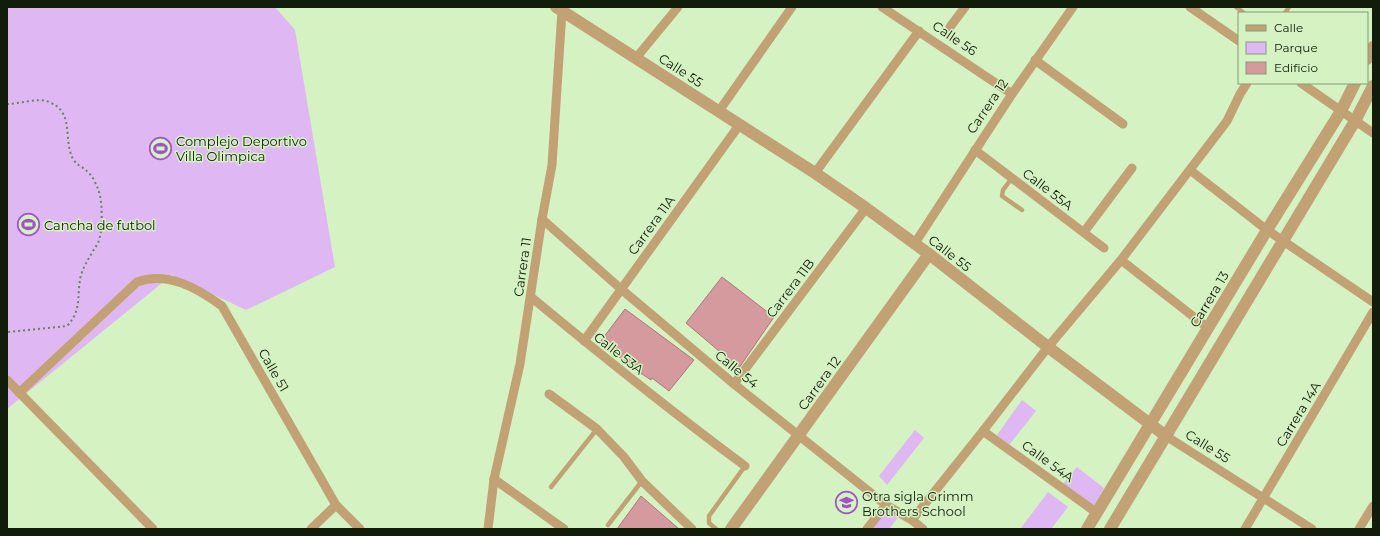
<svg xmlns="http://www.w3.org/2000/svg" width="1380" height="536" font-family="Montserrat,sans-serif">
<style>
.green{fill:#dfb8f3}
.building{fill:#d59a9e;stroke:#ae767a}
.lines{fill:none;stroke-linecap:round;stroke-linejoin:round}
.path{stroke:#6c7f60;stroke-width:2;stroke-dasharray:2 3;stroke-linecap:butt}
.service{stroke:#c2a175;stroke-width:4.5}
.minor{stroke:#c2a175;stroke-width:9}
.tertiary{stroke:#c2a175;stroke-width:12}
.labels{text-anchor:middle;stroke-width:3;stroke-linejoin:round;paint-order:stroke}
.street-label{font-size:13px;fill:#121c0b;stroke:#d4f2c2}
.poi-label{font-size:13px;fill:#121c0b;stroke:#d4f2c2;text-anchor:start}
</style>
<rect width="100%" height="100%" fill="#d4f2c2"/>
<g class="green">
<path d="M7,7H275L295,30L335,267L246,310L172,275L7,409Z"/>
<path d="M1022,400L1036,411L1009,445L997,435Z"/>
<path d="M915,430L924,438L887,485L879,476Z"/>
<path d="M1077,467L1104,488L1094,507L1063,484Z"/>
<path d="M1048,492L1068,507L1051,529H1023L1021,528Z"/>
<path d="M884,500L900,515L889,529H863Z"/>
</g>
<g class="building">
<path d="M722,277L774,317L739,368L686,323Z"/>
<path d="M625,309L694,360L669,391L652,378L651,380L636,370L600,342Z"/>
<path d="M641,496L679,529H617Z"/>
</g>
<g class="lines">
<path class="path" d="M7,104C20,104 38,97 49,102C72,111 65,132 70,151C74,166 80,164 89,173C93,177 96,184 98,189C103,200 103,232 98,243C92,253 85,263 81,275C76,295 83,309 67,326L7,332"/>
<g class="service">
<path d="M1236,7L1244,13"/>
<path d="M1285,13L1289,7"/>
<path d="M1012,178L1003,190L1002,196L1022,210"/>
<path d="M551,487L597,429"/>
<path d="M608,525L642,481"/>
<path d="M716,529L709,523V516L745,466"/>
</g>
<g class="minor">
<path d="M882,7L1012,94"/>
<path d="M1190,7L1239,41"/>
<path d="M950,27L965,7"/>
<path d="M636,58L678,7"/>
<path d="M1035,60L1123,124"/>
<path d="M1301,83L1373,133"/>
<path d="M719,111L792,7"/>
<path d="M975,150L1104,248"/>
<path d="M1190,170L1267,230L1373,302"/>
<path d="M815,173L919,31"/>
<path d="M542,219L621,289L734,384L886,505L912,520L923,529"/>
<path d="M1084,232L1132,168"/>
<path d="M915,243L1012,94L1073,7"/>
<path d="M1121,260L1208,328"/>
<path d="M531,297C601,355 672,412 745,466"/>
<path d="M584,341L740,124"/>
<path d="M7,380L153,529"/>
<path d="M734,384L866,208"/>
<path d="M19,393L137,282C168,271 197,288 222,306L336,505L360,529"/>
<path d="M549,394L597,429L624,457L642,481L692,529"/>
<path d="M983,431L1097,513"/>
<path d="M1166,436L1312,529"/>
<path d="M494,479L564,529"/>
<path d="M912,520L983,431L1048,347L1121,260L1227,121L1240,94L1247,83"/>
<path d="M311,529L336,505"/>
<path d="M488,529L494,479L520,364L542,219L552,165L562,11L563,7"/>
<path d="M867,529L886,505"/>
<path d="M1245,529L1373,312"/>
<path d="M1359,529L1373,506"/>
</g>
<g class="tertiary">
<path d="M556,7L815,173L866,208L929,254L1048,347L1166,436"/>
<path d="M1367,59L1373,47"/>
<path d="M731,529L929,254"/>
<path d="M1087,529L1267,230L1341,111L1355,83"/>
<path d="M1110,529L1355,121L1373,86"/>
</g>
</g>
<defs>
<symbol id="stadium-ring" viewBox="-11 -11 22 22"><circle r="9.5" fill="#d4f2c2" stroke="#a254c5" stroke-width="1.5"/><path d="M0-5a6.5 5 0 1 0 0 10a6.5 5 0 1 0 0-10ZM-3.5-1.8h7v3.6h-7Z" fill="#a254c5"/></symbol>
<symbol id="school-ring" viewBox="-11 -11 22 22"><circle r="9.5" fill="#d4f2c2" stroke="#a254c5" stroke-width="1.5"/><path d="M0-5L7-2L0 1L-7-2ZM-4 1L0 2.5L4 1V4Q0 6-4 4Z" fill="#a254c5"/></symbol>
</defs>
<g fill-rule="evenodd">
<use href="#stadium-ring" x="148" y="136" width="25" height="25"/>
<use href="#stadium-ring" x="16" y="212" width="25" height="25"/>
<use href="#school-ring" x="834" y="490" width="25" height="25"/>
</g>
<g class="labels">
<g class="street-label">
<text transform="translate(955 38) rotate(34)" y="5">Calle 56</text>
<text transform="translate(681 70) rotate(33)" y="5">Calle 55</text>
<text transform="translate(987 106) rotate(-56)" y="5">Carrera 12</text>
<text transform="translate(1048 189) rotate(37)" y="5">Calle 55A</text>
<text transform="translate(651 225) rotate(-54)" y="5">Carrera 11A</text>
<text transform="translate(950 253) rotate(38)" y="5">Calle 55</text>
<text transform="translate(522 267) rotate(-82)" y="5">Carrera 11</text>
<text transform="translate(790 288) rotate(-53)" y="5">Carrera 11B</text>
<text transform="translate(1209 299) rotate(-59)" y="5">Carrera 13</text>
<text transform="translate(619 353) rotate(38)" y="5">Calle 53A</text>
<text transform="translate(737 369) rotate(39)" y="5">Calle 54</text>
<text transform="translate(274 370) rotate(60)" y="5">Calle 51</text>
<text transform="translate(819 383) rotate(-54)" y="5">Carrera 12</text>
<text transform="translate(1298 414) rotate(-59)" y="5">Carrera 14A</text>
<text transform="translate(1208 446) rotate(32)" y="5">Calle 55</text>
<text transform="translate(1048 461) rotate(36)" y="5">Calle 54A</text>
</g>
<g class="poi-label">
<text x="176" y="146">Complejo Deportivo<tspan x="176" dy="15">Villa Olimpica</tspan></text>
<text x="44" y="230">Cancha de futbol</text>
<text x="862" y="501">Otra sigla Grimm<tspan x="862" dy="15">Brothers School</tspan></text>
</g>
</g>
<rect width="1380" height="536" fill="none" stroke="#121c0b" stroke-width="16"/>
<rect x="1238" y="12" width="130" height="72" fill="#d4f2c2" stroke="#869c79"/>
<rect x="1246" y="25" width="20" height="6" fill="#c2a175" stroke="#869c79"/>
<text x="1274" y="32" font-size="12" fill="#121c0b">Calle</text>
<rect x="1246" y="42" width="20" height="12" fill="#dfb8f3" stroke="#869c79"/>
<text x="1274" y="52" font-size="12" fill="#121c0b">Parque</text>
<rect x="1246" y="62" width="20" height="12" fill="#d59a9e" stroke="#869c79"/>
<text x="1274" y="72" font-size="12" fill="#121c0b">Edificio</text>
</svg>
